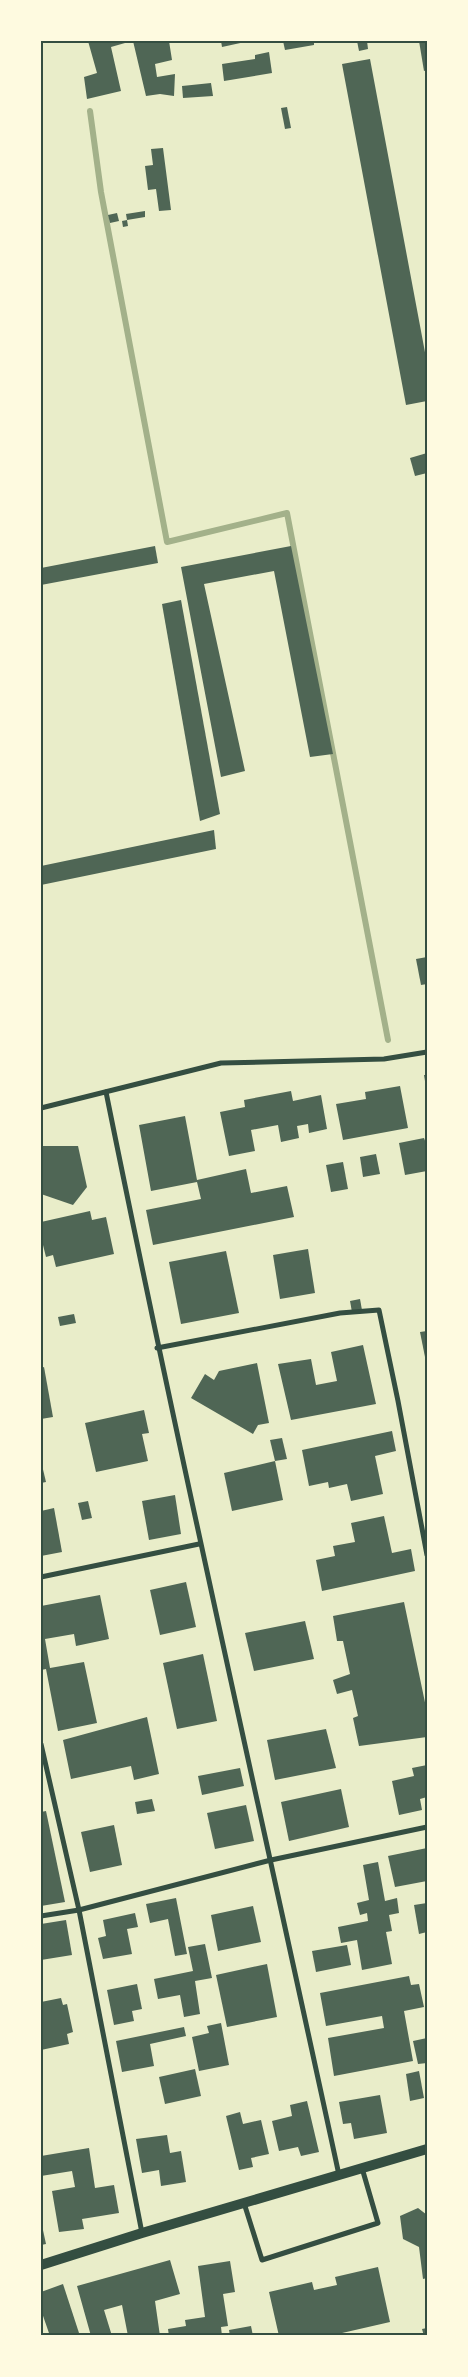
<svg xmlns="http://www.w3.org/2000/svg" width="468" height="2377" font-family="Manrope,sans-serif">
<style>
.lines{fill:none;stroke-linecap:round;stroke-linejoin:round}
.stream{stroke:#a3b18a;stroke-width:6}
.building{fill:#4f6655}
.minor{stroke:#344e41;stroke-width:5}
.secondary{stroke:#344e41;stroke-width:10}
.neatline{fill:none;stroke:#344e41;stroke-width:2}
</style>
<rect width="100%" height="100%" fill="#e9edc9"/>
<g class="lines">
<path class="stream" d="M90,111L101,192L167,542L287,513L388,1040"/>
</g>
<g class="building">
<path d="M88,41H132L111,47L121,91L87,99L84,77L97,73Z"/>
<path d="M133,41H169L172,60L155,64L157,77L175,74L174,96L160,94L146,96Z"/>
<path d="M221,41H244L245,42L222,47Z"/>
<path d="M283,41H314V45L285,50Z"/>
<path d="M357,41H367L368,49L359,51Z"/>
<path d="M419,41H427V70L424,71Z"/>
<path d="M269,52L272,73L224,81L222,64L255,59V55Z"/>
<path d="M370,59L427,363V401L406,405L342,64Z"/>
<path d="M211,83L213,96L183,98L182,86Z"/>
<path d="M287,107L291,128L285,129L281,108Z"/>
<path d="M163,148L171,210L159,211L156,189L148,190L145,166L153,165L151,149Z"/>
<path d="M145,211V217L127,220L126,214Z"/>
<path d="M117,213L119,221L110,223L108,215Z"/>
<path d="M127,220L128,226L123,227L122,221Z"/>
<path d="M427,453V473L415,476L410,458Z"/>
<path d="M155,546L158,563L41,585V568Z"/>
<path d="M291,546L333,754L310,757L274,571L204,584L245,771L221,777L181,567Z"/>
<path d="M181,600L220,814L200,821L162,604Z"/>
<path d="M214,830L216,849L41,885V866Z"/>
<path d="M427,957V984L421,985L416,959Z"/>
<path d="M424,1075H427V1087H426Z"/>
<path d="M400,1086L408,1128L343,1140L336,1104L366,1099L365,1092Z"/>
<path d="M291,1091L293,1101L321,1095L327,1129L309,1133L308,1124L297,1126L299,1138L281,1142L278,1125L251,1130L255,1151L229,1156L220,1112L245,1107L244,1100Z"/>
<path d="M185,1116L197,1180L246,1169L251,1193L287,1186L294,1217L153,1245L146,1210L201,1199L197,1182L151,1191L139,1125Z"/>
<path d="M424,1138L427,1146V1171L405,1175L399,1143Z"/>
<path d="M41,1146H78L87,1187L73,1205L41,1194Z"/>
<path d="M376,1154L380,1174L363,1177L360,1157Z"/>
<path d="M343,1162L348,1189L331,1192L326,1165Z"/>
<path d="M90,1211L92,1220L106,1217L114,1254L56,1267L53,1255L46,1257L41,1237V1222Z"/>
<path d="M308,1249L315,1293L280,1299L273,1255Z"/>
<path d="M226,1251L239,1313L181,1324L169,1262Z"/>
<path d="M360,1299L362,1310L352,1312L350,1301Z"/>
<path d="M74,1314L76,1323L60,1326L58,1317Z"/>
<path d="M427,1331V1362H426L420,1332Z"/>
<path d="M363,1345L376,1404L291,1420L278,1364L311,1359L316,1385L337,1381L331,1352Z"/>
<path d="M257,1363L269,1423L258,1425L253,1434L191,1398L205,1374L214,1380L219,1371Z"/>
<path d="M44,1367L53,1417L41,1419V1368Z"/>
<path d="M144,1410L149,1433L142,1434L148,1461L96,1472L85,1423Z"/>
<path d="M392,1431L396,1451L375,1456L383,1494L351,1501L347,1484L329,1488L328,1482L309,1486L302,1450Z"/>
<path d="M282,1438L287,1459L275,1461L270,1440Z"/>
<path d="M41,1461L46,1482L41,1483Z"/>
<path d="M275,1461L283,1500L232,1511L224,1473Z"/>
<path d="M175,1495L181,1534L149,1540L142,1501Z"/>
<path d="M88,1501L92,1518L82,1520L78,1503Z"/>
<path d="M54,1508L62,1552L41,1556V1511Z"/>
<path d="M384,1516L392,1553L411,1549L415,1571L322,1591L316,1560L335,1556L333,1546L355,1542L351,1523Z"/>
<path d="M186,1582L196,1627L160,1635L150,1590Z"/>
<path d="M100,1595L109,1639L76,1646L74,1634L45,1639L50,1668L84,1662L97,1723L58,1731L46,1669L41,1670V1606Z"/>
<path d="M404,1602L427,1712V1737L359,1746L353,1718L358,1716L352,1690L337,1694L333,1680L350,1674L343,1641H337L333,1616Z"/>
<path d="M305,1621L314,1659L254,1671L245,1633Z"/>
<path d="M203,1654L217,1721L177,1729L163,1663Z"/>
<path d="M147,1717L159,1774L134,1780L131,1766L71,1779L63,1740Z"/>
<path d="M326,1729L336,1768L275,1780L267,1740Z"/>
<path d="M427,1765V1797L420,1799L422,1810L399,1815L392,1781L414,1776L412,1768Z"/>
<path d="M240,1768L244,1786L202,1795L198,1776Z"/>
<path d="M341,1789L349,1827L289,1841L281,1802Z"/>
<path d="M152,1799L155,1811L137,1814L135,1802Z"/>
<path d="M246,1805L254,1841L215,1849L207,1813Z"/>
<path d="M46,1811L65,1902L41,1906V1812Z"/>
<path d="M114,1825L122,1865L90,1872L81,1832Z"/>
<path d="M427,1848V1881L395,1887L388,1856Z"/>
<path d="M378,1862L385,1901L397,1898L399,1913L389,1915L392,1931L386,1932L392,1964L362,1970L357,1940L341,1943L338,1927L368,1921L367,1913L360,1915L357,1903L369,1900L363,1865Z"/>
<path d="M176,1898L187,1954L175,1956L168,1919L150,1923L146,1904Z"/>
<path d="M427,1903V1932L419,1934L414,1905Z"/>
<path d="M253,1906L261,1942L218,1951L211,1915Z"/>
<path d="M135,1913L138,1927L127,1929L132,1954L103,1959L98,1938L106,1936L103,1920Z"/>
<path d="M66,1920L72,1955L41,1960V1924Z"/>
<path d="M205,1944L212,1978L195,1981L200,2014L184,2017L180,1995L158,1999L154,1979L193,1971L188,1947Z"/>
<path d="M347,1945L351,1965L316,1972L312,1951Z"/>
<path d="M267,1964L277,2017L227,2027L216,1975Z"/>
<path d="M409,1976L411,1985L419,1984L424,2007L404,2011L413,2061L334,2076L328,2038L384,2028L382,2016L326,2026L320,1993Z"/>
<path d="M137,1984L142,2009L132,2011L134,2021L114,2025L107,1990Z"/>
<path d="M61,1998L63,2005L67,2004L73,2032L67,2034L69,2044L41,2050V2002Z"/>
<path d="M221,2023L229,2065L199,2071L192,2037L209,2033L207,2026Z"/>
<path d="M184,2027L186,2036L150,2044L154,2066L122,2072L116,2041Z"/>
<path d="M427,2038V2063L418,2064L413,2041Z"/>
<path d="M195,2069L201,2096L165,2104L159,2077Z"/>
<path d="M419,2071L424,2098L410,2101L406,2074Z"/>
<path d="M380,2095L387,2133L354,2139L351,2123L343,2124L339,2102Z"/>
<path d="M307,2101L319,2152L301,2156L298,2147L279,2151L272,2121L292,2116L290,2105Z"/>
<path d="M240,2112L243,2124L261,2120L269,2154L251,2158L253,2167L239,2170L226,2116Z"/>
<path d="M167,2135L170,2153L181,2151L186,2182L161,2186L159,2170L142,2173L136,2139Z"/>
<path d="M89,2148L95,2188L114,2185L119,2213L82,2219L84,2229L59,2232L52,2191L75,2187L72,2171L41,2176V2156Z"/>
<path d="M418,2208L427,2215V2278L423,2279L419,2247L403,2239L400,2216Z"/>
<path d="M41,2221L46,2244L41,2245Z"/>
<path d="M170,2260L180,2294L155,2301L160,2336H128L122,2305L104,2310L112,2336H91L77,2286Z"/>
<path d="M230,2261L235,2292L223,2294L228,2326L221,2327L222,2336H169L168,2329L186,2326L185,2320L205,2317L198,2266Z"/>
<path d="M378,2267L390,2322L329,2336H279L269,2292L312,2282L314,2290L337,2285L335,2277Z"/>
<path d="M63,2284L80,2336H50L41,2310V2292Z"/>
<path d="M251,2326L253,2336H230L229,2330Z"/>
<path d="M427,2328V2336H424L422,2329Z"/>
</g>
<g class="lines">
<g class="minor">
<path d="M106,1092C179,1454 261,1814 339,2175"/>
<path d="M41,1108L221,1063L384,1059L427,1052"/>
<path d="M157,1348L340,1313L379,1310L398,1401L427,1555"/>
<path d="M41,1577L199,1544"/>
<path d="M41,1744L79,1910L142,2233"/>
<path d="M41,1916L79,1910L271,1860L427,1827"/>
<path d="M244,2203L262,2260L378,2223L362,2168"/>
</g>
<path class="secondary" d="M41,2265L142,2233L427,2149"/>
</g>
<rect width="468" height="2377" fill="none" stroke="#fefae0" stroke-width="85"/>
<rect x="42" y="42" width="384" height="2292" class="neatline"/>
</svg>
